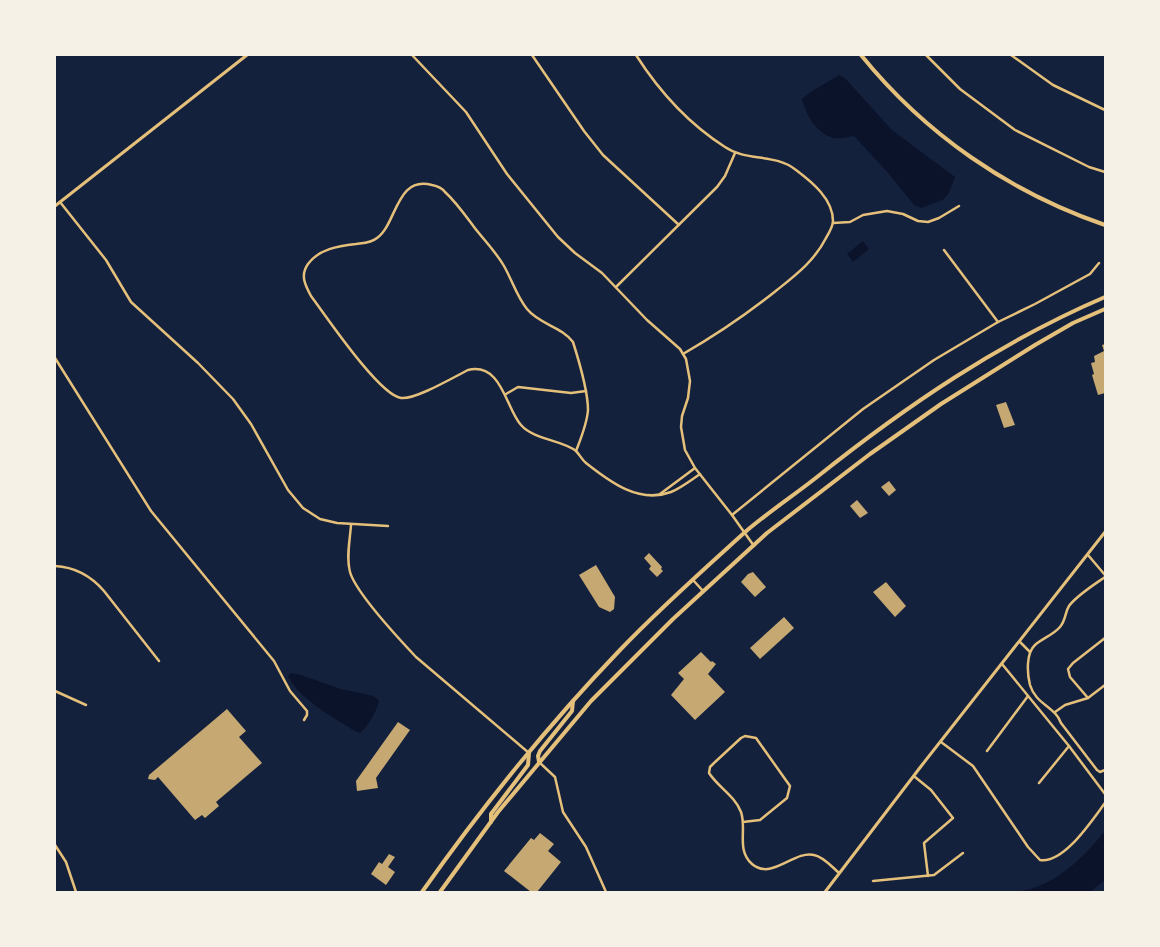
<svg xmlns="http://www.w3.org/2000/svg" width="1160" height="947" font-family="'Asap Condensed',sans-serif">
<style>
.water{fill:#0b132b}
.building{fill:#c6a872}
.lines{fill:none;stroke-linecap:round;stroke-linejoin:round}
.minor{stroke:#e5c07b;stroke-width:2.5}
.tertiary{stroke:#e5c07b;stroke-width:3}
.trunk{stroke:#e5c07b;stroke-width:4}
</style>
<rect width="100%" height="100%" fill="#14213d"/>
<g class="water">
<path d="M839,75L845,78L892,130L955,177L949,193L943,200L921,208L914,205L889,174L854,136C848,137 839,139 834,138C816,134 806,114 802,99L809,93Z"/>
<path d="M863,241L869,249L853,262L847,254Z"/>
<path d="M291,673L298,674L341,689L370,695L375,697L379,701C376,713 369,725 360,733L355,731C334,718 299,699 288,676Z"/>
<path d="M1105,831V880L1090,892H1016C1024,890 1032,889 1039,886C1066,875 1087,853 1105,831Z"/>
</g>
<g class="building">
<path d="M1105,344V393L1098,395L1092,375L1094,374L1091,363L1095,362L1094,356L1104,351L1102,345Z"/>
<path d="M1006,402L1015,425L1004,428L996,405Z"/>
<path d="M889,481L896,490L889,496L881,487Z"/>
<path d="M857,500L868,513L860,518L850,506Z"/>
<path d="M649,553L662,567L661,569L663,571L657,577L649,569L651,566L644,558Z"/>
<path d="M596,565L615,597L614,609L610,612L599,607L579,575Z"/>
<path d="M753,572L766,587L755,597L741,582L748,574Z"/>
<path d="M886,582L906,606L895,617L873,592Z"/>
<path d="M784,617L794,628L760,659L750,648Z"/>
<path d="M701,652L711,662L712,661L716,664L708,674L725,692L695,720L671,695L684,679L678,673Z"/>
<path d="M227,709L246,731L239,737L262,763L216,802L219,806L205,818L202,815L195,820L158,777L155,780L148,779L149,775Z"/>
<path d="M398,722L410,730L376,778L378,788L357,791L356,781Z"/>
<path d="M540,833L554,844L548,851L561,862L537,892H531L504,871L531,838L534,840Z"/>
<path d="M389,854L395,857L388,867L395,872L386,885L371,874L379,862L382,864Z"/>
</g>
<g class="lines">
<g class="minor">
<path d="M412,55L466,112L507,174L558,237L575,253L602,273L647,320L680,349L686,359L690,381L688,398L682,416L681,427L685,450L695,468L732,515L754,546"/>
<path d="M532,55L584,131L603,155L679,225"/>
<path d="M636,55C659,91 689,124 725,147C747,162 775,153 796,170C812,182 833,199 833,221C833,226 829,233 826,238C815,260 797,274 777,290C747,314 716,335 683,354"/>
<path d="M926,55L960,89L1015,130L1089,167L1105,172"/>
<path d="M1011,55L1053,85L1105,110"/>
<path d="M60,202L106,260L131,302L198,363L233,399L251,424L288,490L303,508L320,519L337,523L388,526"/>
<path d="M833,223L850,222L863,215L887,211L903,214L918,221L928,222L939,218L959,206"/>
<path d="M944,250L998,322"/>
<path d="M616,287L717,187L725,176L735,153"/>
<path d="M55,358L151,511L274,661L290,691L307,711V715L304,720"/>
<path d="M506,394L518,387L571,393L586,391"/>
<path d="M576,451C581,438 587,424 588,410C588,391 579,361 573,342C562,327 539,324 527,309C517,297 512,280 504,266C496,252 484,240 474,227C465,215 456,202 445,192C442,188 437,186 432,185C396,175 397,224 377,238C371,243 363,243 356,244C338,246 319,249 308,264C300,275 305,285 311,296C326,316 379,395 401,398C415,400 454,377 468,370C502,362 506,409 521,425C534,440 563,440 576,451C580,455 582,460 586,463C610,482 639,504 671,492C681,488 691,480 700,474"/>
<path d="M660,494L695,468"/>
<path d="M732,515L863,409L934,360L998,322L1035,304L1090,274L1099,263"/>
<path d="M351,525C350,540 346,557 350,572C356,593 400,640 416,657L529,753"/>
<path d="M1088,555L1105,575"/>
<path d="M55,566C75,567 91,576 104,591L159,661"/>
<path d="M1105,577C1095,584 1076,596 1069,606C1065,612 1066,620 1060,627C1053,635 1043,638 1035,645C1026,653 1027,673 1030,685C1036,705 1055,706 1061,723L1097,770L1100,772L1105,770"/>
<path d="M693,580L703,591"/>
<path d="M1020,642L1030,652"/>
<path d="M1002,664L1069,746L1105,794"/>
<path d="M55,691L86,705"/>
<path d="M1088,698L1070,677L1068,669L1073,663L1105,638"/>
<path d="M1055,712L1065,705L1088,698L1105,685"/>
<path d="M941,742L973,766L1028,847L1040,860C1064,864 1092,820 1105,803"/>
<path d="M987,751L1028,696"/>
<path d="M539,762L555,777L563,812L586,847L606,892"/>
<path d="M915,777L931,790L953,818L924,843L928,876"/>
<path d="M1039,783L1069,746"/>
<path d="M743,822L760,820L787,798L790,786L756,738L745,736L741,738L714,763L710,767L709,773C718,787 735,796 741,812C747,829 736,850 752,864C772,881 794,850 814,855C824,857 832,867 839,873"/>
<path d="M55,845L66,862L76,892"/>
<path d="M873,881L934,875L963,853"/>
</g>
<g class="tertiary">
<path d="M55,206L247,55"/>
<path d="M825,892L922,765L1105,532"/>
</g>
<g class="trunk">
<path d="M861,55C925,134 1009,192 1105,225"/>
<path d="M539,762L538,756L540,751L572,711L573,701"/>
<path d="M491,822V814L528,765L529,753"/>
<path d="M422,892C482,807 548,725 620,650C659,609 702,571 744,533C767,513 793,496 817,477C906,406 1000,342 1105,297"/>
<path d="M440,892L498,812L591,701L673,619L767,533L870,454L941,404L1035,345L1073,323L1105,309"/>
</g>
</g>
<rect width="1160" height="947" fill="none" stroke="#f6f1e7" stroke-width="112"/>
</svg>
